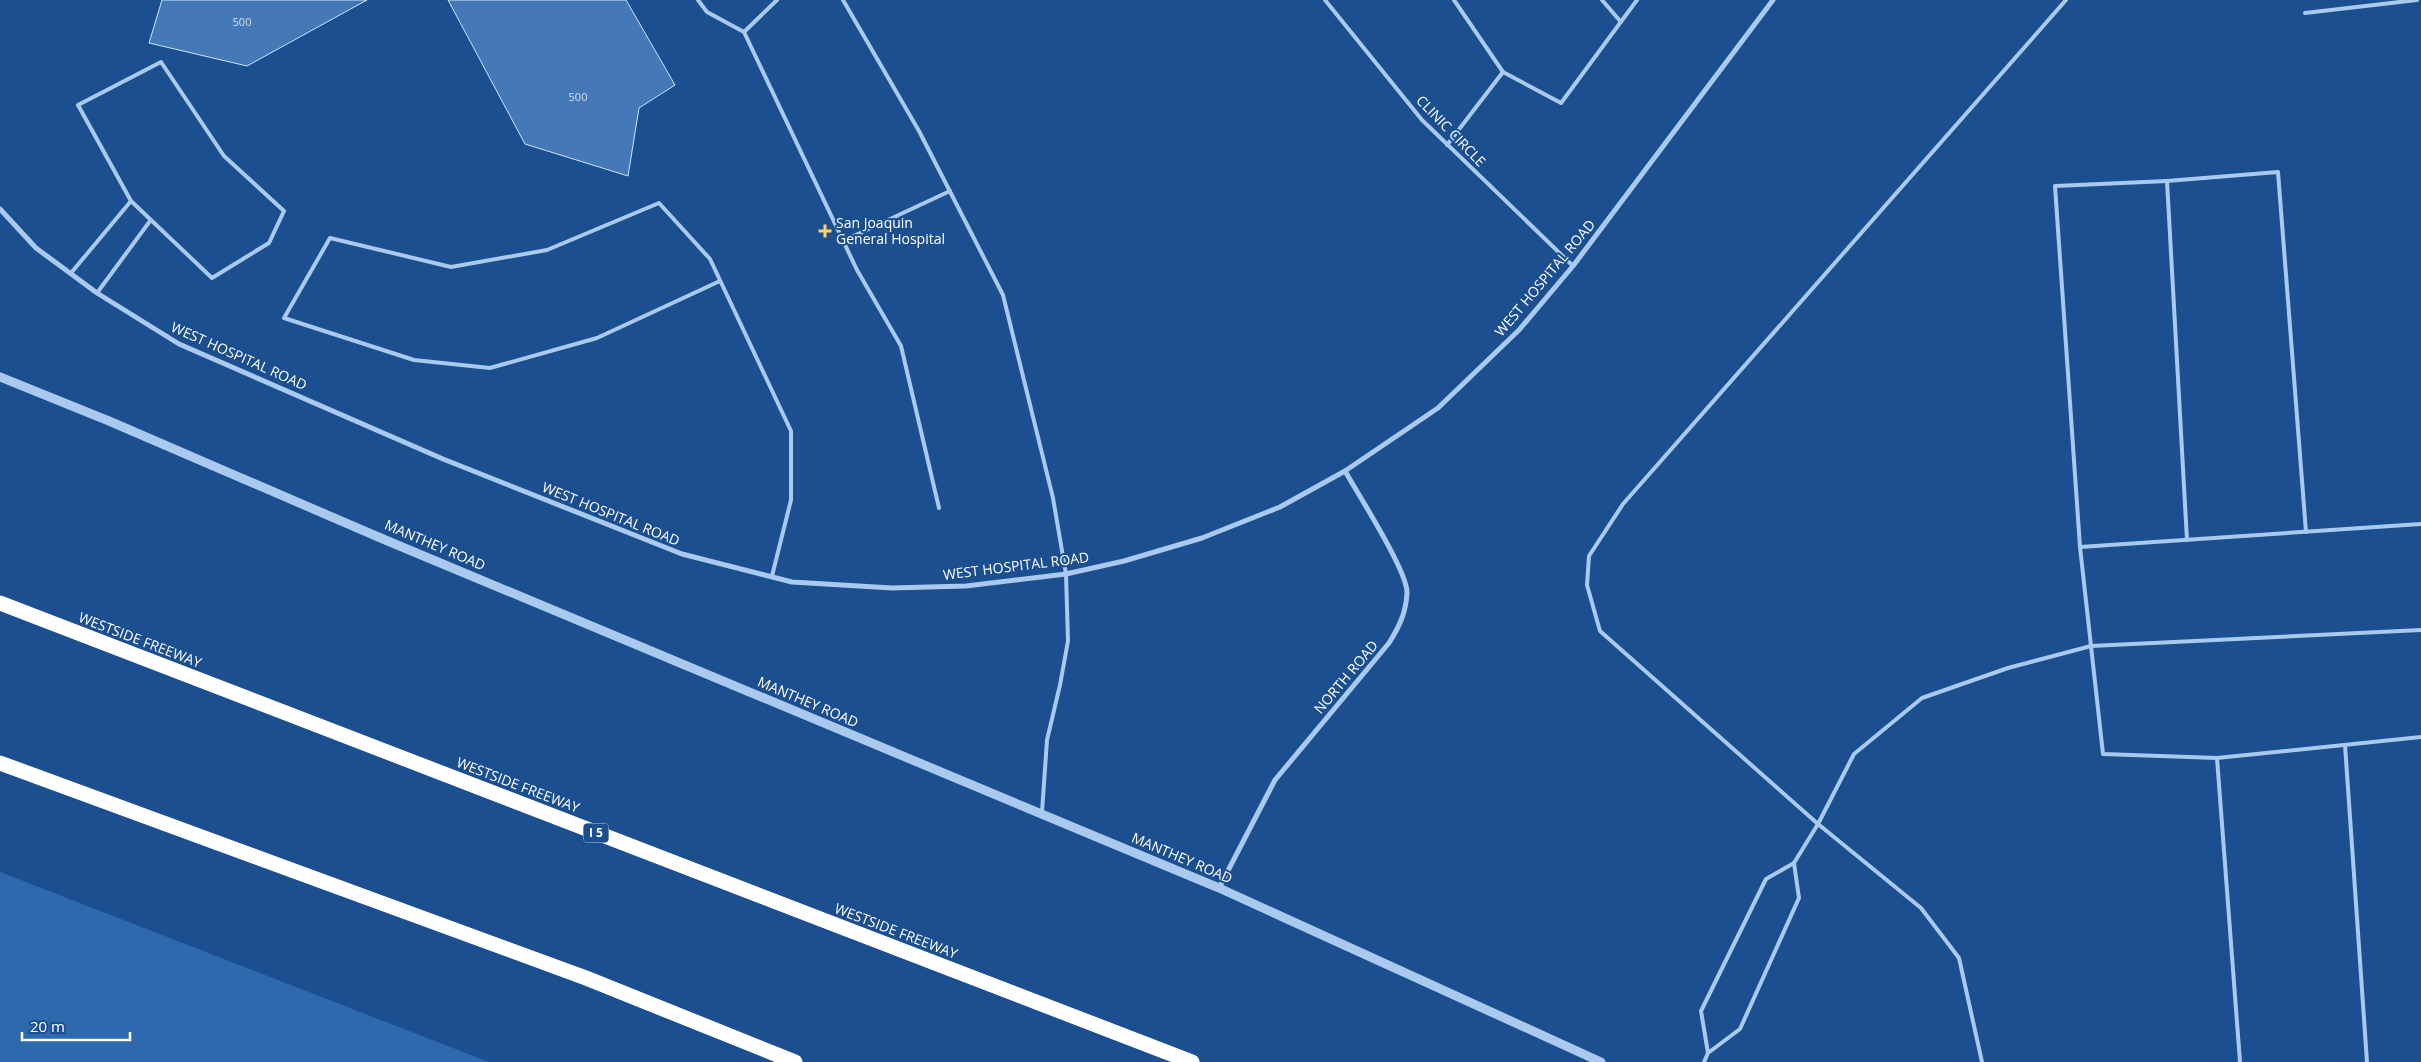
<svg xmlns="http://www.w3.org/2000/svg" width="2421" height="1062" font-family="'Open Sans',sans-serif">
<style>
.green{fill:#2e69ad}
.building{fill:#4478b7;stroke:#cfe3fa}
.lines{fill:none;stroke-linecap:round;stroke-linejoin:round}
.service{stroke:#a9c9ee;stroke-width:4}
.minor{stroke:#a9c9ee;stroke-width:5}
.tertiary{stroke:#a9c9ee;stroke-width:9}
.motorway{stroke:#fff;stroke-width:15}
.poi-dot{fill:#ffd166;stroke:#1b4f8f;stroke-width:2}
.labels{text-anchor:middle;stroke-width:4;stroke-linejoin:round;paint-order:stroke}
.number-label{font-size:11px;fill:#d0dded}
.shield{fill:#1b4f8f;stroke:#bbcadd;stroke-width:1}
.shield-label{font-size:12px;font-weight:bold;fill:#fff}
.street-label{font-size:14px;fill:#fff;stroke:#1b4f8f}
.poi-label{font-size:14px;fill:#fff;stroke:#1b4f8f;text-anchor:start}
</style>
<rect width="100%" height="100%" fill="#1b4f8f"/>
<path class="green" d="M0,872L489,1062H0Z"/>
<g class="building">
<path d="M162,0H367L247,66L149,43Z"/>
<path d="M448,0H626L675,85L639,108L628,176L525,144Z"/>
</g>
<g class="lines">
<g class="service">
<path d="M698,0L707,12L744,32L777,0"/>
<path d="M843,0L919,131L1003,295L1053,498L1066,574L1068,641L1060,685L1047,740L1042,812"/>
<path d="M1325,0L1422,120L1573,266"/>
<path d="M1454,0L1503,72"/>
<path d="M1602,0L1621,22"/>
<path d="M2066,0L1623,504L1589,556L1587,585L1600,631L1818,824L1854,754L1922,698L2008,668L2091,646L2080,547L2421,524"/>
<path d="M2305,13L2417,0"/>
<path d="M744,32L857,270L901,346L939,508"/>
<path d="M161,62L224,156L284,211L269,243L212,278L131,201L78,105Z"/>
<path d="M1447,145L1503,72L1561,103L1637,0"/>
<path d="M843,241L950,191"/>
<path d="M71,273L131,201"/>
<path d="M720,281L597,338L490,368L414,360L284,318L330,238L451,267L547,250L659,203L710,259L791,431V500L772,576"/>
<path d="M97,293L150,221"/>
<path d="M2187,540L2167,181L2278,172L2306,532"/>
<path d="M2080,547L2055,186L2167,181"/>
<path d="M2345,745L2367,1062"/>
<path d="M2217,758L2103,754L2091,646L2421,630"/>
<path d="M1794,863L1818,824L1921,908L1959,958L1982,1062"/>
<path d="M1704,1062L1708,1053L1740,1029L1799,898L1794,863L1766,879L1701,1011L1708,1053"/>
<path d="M2240,1062L2217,758L2421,737"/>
</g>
<g class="minor">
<path d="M0,209L36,248L97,293L179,344L443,459L682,554L792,582L892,588L966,586L1066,574L1124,561L1202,538L1280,507L1345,471L1438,408L1519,330L1573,266L1773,0"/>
<path d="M1219,888L1275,780L1389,643C1399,627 1406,613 1407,593C1408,572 1358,494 1345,471"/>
</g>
<path class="tertiary" d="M0,377L109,421L383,539L1219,888L1601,1062"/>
<g class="motorway">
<path d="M0,603L1192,1062"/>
<path d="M0,763L586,978L795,1062"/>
</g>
</g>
<path class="poi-dot" d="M822.5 223.5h5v5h5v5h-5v5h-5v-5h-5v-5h5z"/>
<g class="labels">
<g class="number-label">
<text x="242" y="26">500</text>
<text x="578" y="101">500</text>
</g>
<rect class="shield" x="583.5" y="823.5" width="25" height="19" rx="4"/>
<g class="shield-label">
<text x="596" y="837">I 5</text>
</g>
<g class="street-label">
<text transform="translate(1451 131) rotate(46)" y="5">CLINIC CIRCLE</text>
<text transform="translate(1545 278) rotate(-50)" y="5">WEST HOSPITAL ROAD</text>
<text transform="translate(239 356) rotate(24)" y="5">WEST HOSPITAL ROAD</text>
<text transform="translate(611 514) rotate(22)" y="5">WEST HOSPITAL ROAD</text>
<text transform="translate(435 545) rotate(23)" y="5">MANTHEY ROAD</text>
<text transform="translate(1016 566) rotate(-7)" y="5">WEST HOSPITAL ROAD</text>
<text transform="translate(140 640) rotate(21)" y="5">WESTSIDE FREEWAY</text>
<text transform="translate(1346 677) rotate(-50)" y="5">NORTH ROAD</text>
<text transform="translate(808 702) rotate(23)" y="5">MANTHEY ROAD</text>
<text transform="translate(518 785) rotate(21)" y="5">WESTSIDE FREEWAY</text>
<text transform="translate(1182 858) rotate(23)" y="5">MANTHEY ROAD</text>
<text transform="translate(896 931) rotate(21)" y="5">WESTSIDE FREEWAY</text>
</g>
<g class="poi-label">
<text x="836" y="228">San Joaquin<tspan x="836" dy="16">General Hospital</tspan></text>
</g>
</g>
<path d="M22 1032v8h108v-8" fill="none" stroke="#ffffff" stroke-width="2.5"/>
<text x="30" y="1032" font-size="15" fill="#ffffff" stroke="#1b4f8f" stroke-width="4" paint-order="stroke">20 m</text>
</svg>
